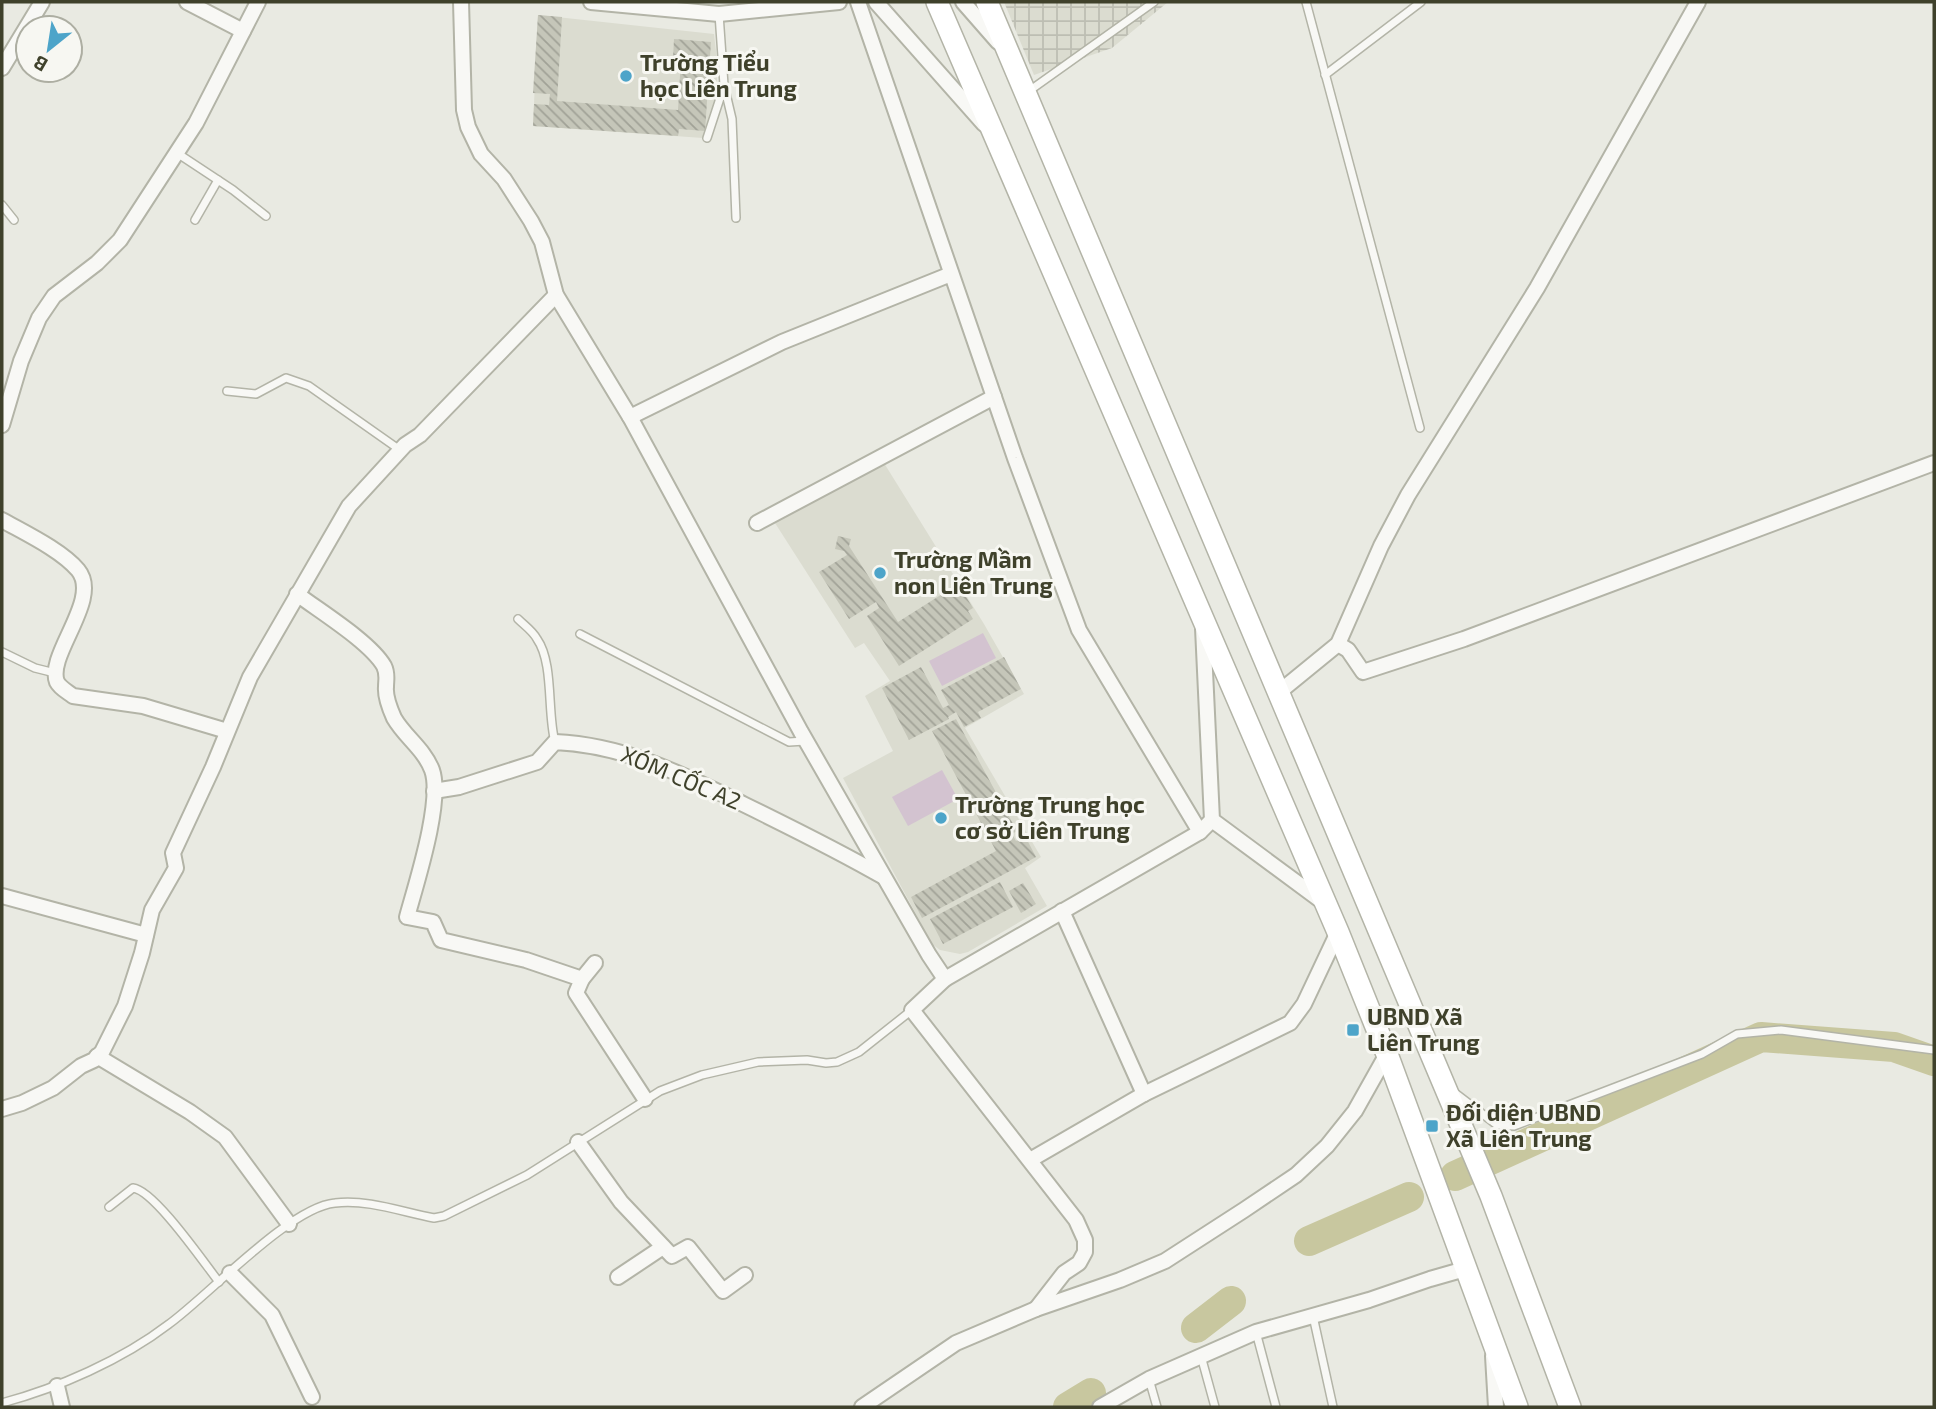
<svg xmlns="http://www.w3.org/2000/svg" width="1936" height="1409" font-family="'Exo 2',sans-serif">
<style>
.built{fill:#dbdcd0}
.industrial{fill:url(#industrial-grid)}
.pitch{fill:#d3c3d0}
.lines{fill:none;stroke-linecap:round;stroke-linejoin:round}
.river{stroke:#c8c79f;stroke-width:30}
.building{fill:url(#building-back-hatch)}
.lane-casing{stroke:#b3b4a7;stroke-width:10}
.street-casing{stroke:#b3b4a7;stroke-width:18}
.secondary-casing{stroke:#b3b4a7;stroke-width:24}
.lane{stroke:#f8f8f5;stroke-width:7}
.street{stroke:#f8f8f5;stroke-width:14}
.secondary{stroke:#fff;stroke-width:21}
.poi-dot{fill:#4da4c9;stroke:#f7f7f2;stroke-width:2.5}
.labels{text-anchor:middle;stroke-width:6;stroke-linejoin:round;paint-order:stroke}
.poi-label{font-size:23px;font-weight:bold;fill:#3f412b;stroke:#f7f7f2;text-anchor:start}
.street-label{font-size:23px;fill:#3f412b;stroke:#f7f7f2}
</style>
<defs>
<pattern id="industrial-grid" width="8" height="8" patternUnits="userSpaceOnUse" patternTransform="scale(1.75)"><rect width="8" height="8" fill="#dbdcd0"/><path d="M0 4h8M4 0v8" fill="none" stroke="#bdbeb3"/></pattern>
<pattern id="building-back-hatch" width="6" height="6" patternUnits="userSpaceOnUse" patternTransform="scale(1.75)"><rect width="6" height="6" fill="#c5c6b9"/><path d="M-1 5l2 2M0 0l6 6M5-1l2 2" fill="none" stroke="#a1a297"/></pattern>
</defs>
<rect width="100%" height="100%" fill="#e9eae2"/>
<g class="built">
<path d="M538,15L714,34L717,60V100L703,138L533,126Z"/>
<path d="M884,463L984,624L1024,694L965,728L1041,857L1025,868L1047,906L968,952L960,954L940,950L932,944L843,778L893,751L865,696L890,681L864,643L855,648L775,523Z"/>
</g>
<path class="industrial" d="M1004,2H1168L1112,48L1034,75Z"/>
<g class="pitch">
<path d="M983,633L996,658L942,686L929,661Z"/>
<path d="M942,770L958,799L908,826L892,797Z"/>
</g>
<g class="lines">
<g class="river">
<path d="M1455,1176L1761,1037L1894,1047L1934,1061"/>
<path d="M1309,1241L1409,1197"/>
<path d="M1196,1328L1231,1301"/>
<path d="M1068,1407L1091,1393"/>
</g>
</g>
<g class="building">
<path d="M538,15L562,17L557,101L678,110L681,58H673L674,39L711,42L705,131L679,129L678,136L533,126L534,104L549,105L550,94L533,93Z"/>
<path d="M838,536L851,539L849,546L898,622L958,584L973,608L968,611L973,619L899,666L867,616L879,608L876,602L849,619L819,572L847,555L844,551L835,549Z"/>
<path d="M1004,657L1021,689L978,712L981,718L964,727L956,712L948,717L949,719L909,740L882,688L921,667L943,708L949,705L941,690Z"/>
<path d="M956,719L1017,831L1012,834L1016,841L1025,836L1036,857L922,918L911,897L996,851L932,731Z"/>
<path d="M1000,882L1013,907L943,944L930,919Z"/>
<path d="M1023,883L1036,904L1021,913L1009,891Z"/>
</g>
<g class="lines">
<defs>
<g id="lane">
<path d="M1306,2L1420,428"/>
<path d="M719,14L724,85L732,119L736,218"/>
<path d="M1325,75L1421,2"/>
<path d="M1029,91L1154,2"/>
<path d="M707,138L723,89"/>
<path d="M177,153L233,190L266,216"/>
<path d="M2,205L14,220"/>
<path d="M195,220L218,180"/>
<path d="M227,391L256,394L286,378L309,386L400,450"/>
<path d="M518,619C524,625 533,631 537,639C554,663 547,713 555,742"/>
<path d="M580,634L789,742L805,741"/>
<path d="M2,652L35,668L55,673"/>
<path d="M1455,1093L1497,1125L1514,1126L1702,1054L1737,1034L1781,1030L1934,1050"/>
<path d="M109,1207L133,1188C154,1190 204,1263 219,1282"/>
<path d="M1313,1316L1333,1407"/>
<path d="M1256,1332L1276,1407"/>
<path d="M1201,1356L1215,1407"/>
<path d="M1149,1379L1157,1407"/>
<path d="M2,1403C58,1388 122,1360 169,1324C209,1295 290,1207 335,1203C368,1199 402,1212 434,1218L444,1216L527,1175L660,1091L702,1075L758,1062L807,1060L826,1063L837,1062L859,1052L912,1010"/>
</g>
<g id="street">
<path d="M187,2L243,31"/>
<path d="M461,2L464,110L468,127L481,154L504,179L531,221L542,242L556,295L630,417L801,732L929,955L945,979L1200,832L1212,820"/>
<path d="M591,2L719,14L839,2"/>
<path d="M858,2L1015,458L1079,630L1200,832"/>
<path d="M876,2L984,124"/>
<path d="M963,2L998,42"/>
<path d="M2,68L42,2"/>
<path d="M630,417L782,342L951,274"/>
<path d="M2,425L21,361L39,318L54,296L97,263L120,240L196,123L258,2"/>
<path d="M2,520C25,533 61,550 78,570C102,599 46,655 57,682C60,688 68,692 73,696L143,706L227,731"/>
<path d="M757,523L994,397"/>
<path d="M297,594C321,612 370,642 384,666C388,674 386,679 386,687C385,697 390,709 394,718C405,737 424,749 432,770C443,801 416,884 407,917L433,922L441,940L526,960L582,979L576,993L645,1099"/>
<path d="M1203,628L1212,820L1323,902"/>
<path d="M1338,644L1348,650L1363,672L1464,639L1934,463"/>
<path d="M1278,693L1338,644L1381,546L1408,495L1537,288L1698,2"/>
<path d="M434,791L459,787L537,762L555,742C624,745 682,774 743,804C790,827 837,850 882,876"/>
<path d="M2,896L146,935"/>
<path d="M1062,911L1144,1094"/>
<path d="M582,979L595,963"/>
<path d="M945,979L912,1010L1076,1220L1085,1240V1252L1079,1263L1064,1273L1036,1309"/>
<path d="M97,1056L190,1112L225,1137L289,1224"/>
<path d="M2,1109L22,1103L53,1088L81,1066L94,1060L102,1052L125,1006L142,953L152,910L176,868L173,853L213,767L250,677L349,506L405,445L420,435L556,295"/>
<path d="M578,1142L621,1202L672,1256L688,1247L723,1291L745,1275"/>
<path d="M1030,1160L1144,1094L1290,1023L1304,1004L1338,932"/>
<path d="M230,1273L272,1315L312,1397"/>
<path d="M618,1277L663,1247"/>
<path d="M1493,1356L1496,1407"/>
<path d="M57,1386L62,1407"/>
<path d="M862,1407L956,1343L1036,1309L1120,1280L1165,1261L1244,1210L1296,1175L1327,1146L1355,1111L1387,1054"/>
<path d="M1100,1407L1149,1379L1256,1332L1369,1300L1430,1279L1465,1269"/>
</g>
<g id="secondary">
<path d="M937,2L1338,932L1387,1054L1517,1407"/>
<path d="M987,2L1491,1196L1570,1407"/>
</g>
</defs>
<use href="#lane" class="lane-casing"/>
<use href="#street" class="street-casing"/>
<use href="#secondary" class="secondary-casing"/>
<use href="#lane" class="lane"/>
<use href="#street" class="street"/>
<use href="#secondary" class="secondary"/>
</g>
<g class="poi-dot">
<circle cx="626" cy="76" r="7"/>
<circle cx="880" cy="573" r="7"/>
<circle cx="941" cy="818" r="7"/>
<rect x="1346" y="1023" width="14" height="14" rx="3.5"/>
<rect x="1425" y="1119" width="14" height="14" rx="3.5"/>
</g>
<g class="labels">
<g class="poi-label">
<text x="640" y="71">Trường Tiểu<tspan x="640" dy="26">học Liên Trung</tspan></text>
<text x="894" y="568">Trường Mầm<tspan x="894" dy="26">non Liên Trung</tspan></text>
<text x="955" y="813">Trường Trung học<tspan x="955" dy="26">cơ sở Liên Trung</tspan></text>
<text x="1367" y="1025">UBND Xã<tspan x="1367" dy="26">Liên Trung</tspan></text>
<text x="1446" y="1121">Đối diện UBND<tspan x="1446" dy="26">Xã Liên Trung</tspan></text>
</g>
<g class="street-label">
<text transform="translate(681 778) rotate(23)" y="8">XÓM CỐC A2</text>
</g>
</g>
<rect width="1936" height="1409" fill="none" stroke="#3f412b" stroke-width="7"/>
<g transform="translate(49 49) rotate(210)"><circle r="33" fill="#f7f7f2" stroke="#adaea2" stroke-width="2"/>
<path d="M0-5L12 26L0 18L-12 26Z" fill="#4da4c9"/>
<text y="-10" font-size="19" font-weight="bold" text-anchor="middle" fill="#3f412b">B</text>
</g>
</svg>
